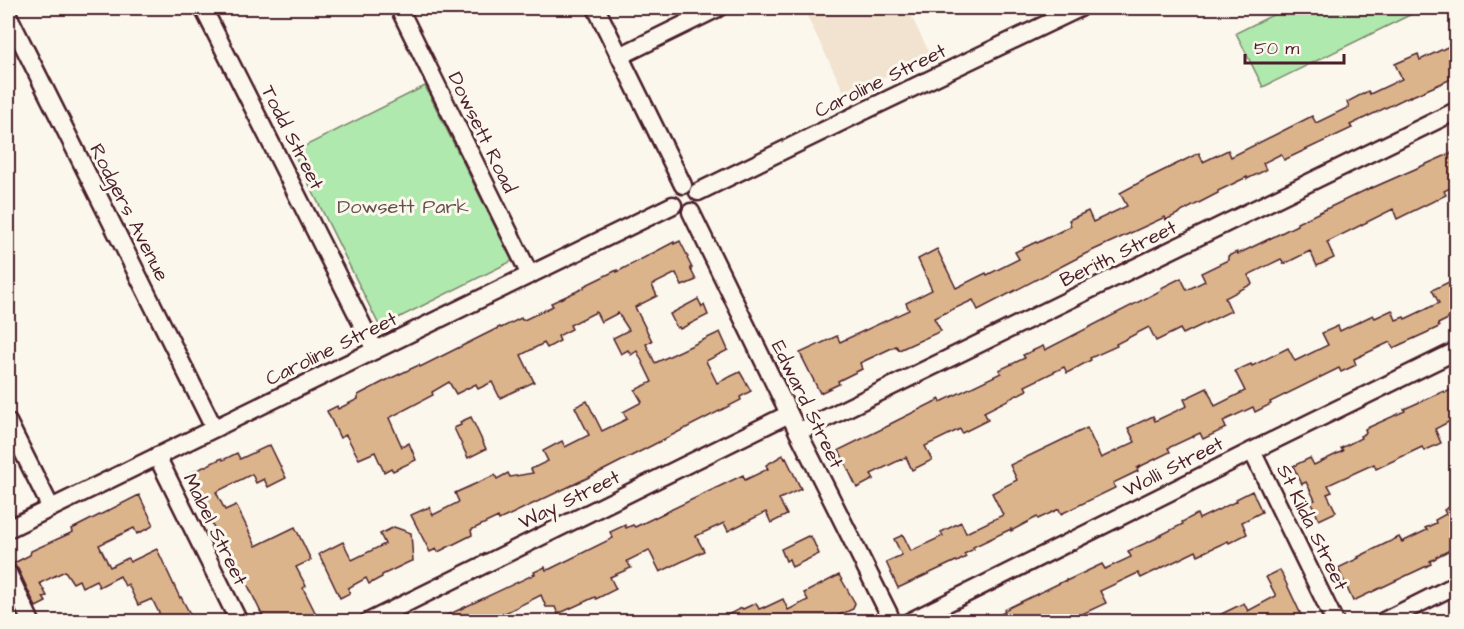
<svg xmlns="http://www.w3.org/2000/svg" width="1464" height="629" font-family="'Architects Daughter',sans-serif">
<style>
.built{fill:#f1e3cf}
.green{fill:#afe9ad;stroke:#7c846c;stroke-width:1.5}
.building{fill:#dbb48c;stroke:#4a1f2b;stroke-width:1.5}
.lines{fill:none;stroke-linecap:round;stroke-linejoin:round}
.minor-casing{stroke:#4a1f2b;stroke-width:21}
.minor{stroke:#fbf7ec;stroke-width:16}
.labels{text-anchor:middle;stroke-width:6;stroke-linejoin:round;paint-order:stroke}
.street-label{font-size:20px;fill:#4a1f2b;stroke:#fbf7ec}
.park-label{font-size:20px;fill:#63524c;stroke:#fbf7ec}
</style>
<rect width="100%" height="100%" fill="#fbf7ec"/>
<filter id="ink" filterUnits="userSpaceOnUse"><feTurbulence type="fractalNoise" baseFrequency=".0167" numOctaves="2"/><feDisplacementMap in="SourceGraphic" scale="12" xChannelSelector="R" yChannelSelector="G"/><feConvolveMatrix kernelMatrix="1 2 1 2 8 2 1 2 1" color-interpolation-filters="sRGB"/></filter>
<g filter="url(#ink)">
<path class="built" d="M803,8H907L930,54L846,96Z"/>
<g class="green">
<path d="M1287,8H1424L1263,87L1236,33Z"/>
<path d="M425,86L512,261L380,327L293,152Z"/>
</g>
<g class="building">
<path d="M1456,43V77L1410,97V96L1350,125L1352,128L1284,160L1281,154L1263,163L1266,170L1247,179V177L1218,191V193L1166,220L1165,217L1085,254L978,310L973,300L934,318L941,331L899,350L896,346L860,363L862,369L838,381L839,384L820,393L800,353L837,336L840,342L909,310L906,303L932,290L918,259L937,249L956,288L986,273L987,275L1019,259L1015,252L1036,242L1037,243L1071,226L1069,220L1088,211L1093,222L1127,206L1120,193L1146,179L1199,153L1203,162L1228,150L1231,157L1312,116L1316,123L1349,107L1347,102L1368,91L1370,94L1402,79L1395,64L1418,54L1420,60Z"/>
<path d="M1456,151V185L1444,191L1446,195L1397,219L1393,209L1327,242L1334,258L1317,266L1310,251L1284,264L1281,259L1248,275L1252,284L1225,298L1231,311L1183,334L1180,329L1156,341L1149,327L1116,344L1117,346L1090,358L1091,360L1067,373L1064,367L1025,386L1027,390L984,412L988,420L962,433L960,429L925,446L932,460L912,470L906,457L871,474L874,479L857,488L839,450L890,425V424L940,399L941,402L1001,373L999,370L1025,358L1023,355L1043,346L1045,350L1162,290L1161,288L1181,278L1187,290L1205,281L1201,273L1228,260V256L1237,252L1238,254L1271,238L1297,225V223L1372,187V188Z"/>
<path d="M680,241L688,257L687,258L692,268H690L696,280L682,286L676,273L652,285L657,296L635,307L652,341L646,344L655,363L720,332L728,350L706,361L717,383L740,372L751,391L740,397L741,400L604,470L499,520L498,517L471,530L472,535L438,552L436,549L430,552L411,515L429,507L433,515L459,502L455,493L495,475L497,479L508,473L510,477L533,473L531,469L548,461L543,451L562,441L565,447L589,435L575,407L587,401L602,431L627,419L623,412L642,402L635,390L652,382L637,351L631,355L628,350L621,354L613,338L629,330L618,313L601,322L596,312L570,325L572,329L558,336L560,341L547,348L544,343L521,355L534,382L500,398L492,382L478,389L476,384L456,394L449,382L432,392L433,395L389,418L402,447L409,443L416,460L393,471L391,468L384,472L375,452L359,459L346,435L340,438L327,411L337,406L338,409L358,399V395L385,381L419,365L420,367L500,327L501,328L521,318L522,320H524L553,306L551,303L584,288V286L617,270V272L674,242V244Z"/>
<path d="M1451,281L1456,293V315L1438,324L1439,327L1393,348L1390,342L1354,359L1356,365L1341,372L1339,368L1270,402L1271,404L1255,412L1253,407L1223,421L1226,428L1203,439L1200,433L1168,448L1170,452L1137,468L1138,471L1113,483L1115,488L1061,514L1059,509L1038,519L1037,517L1011,531V529L973,547L974,549L964,554L966,557L957,562L956,561L898,588L886,562L902,555L894,539L903,535L911,551L943,536L941,532L961,522L966,533L1003,515L992,493L1017,480L1010,465L1087,428L1101,458L1135,442L1128,428L1153,416L1155,421L1187,406L1184,399L1207,388L1215,406L1245,391L1235,371L1251,364L1252,366L1288,348L1295,361L1328,345L1322,333L1338,326L1340,331L1373,315L1375,318L1392,310L1396,320L1404,317L1405,319L1439,303L1432,290Z"/>
<path d="M698,299L702,307L704,305L708,315L680,329L679,327L677,328L670,314Z"/>
<path d="M1456,387V418L1435,429L1441,443L1424,451L1422,447L1376,469L1374,464L1328,485L1332,492L1327,494L1336,512L1319,520L1311,502L1315,500L1306,482L1302,484L1293,466L1310,458L1314,465L1343,451L1341,448L1361,438L1360,436L1366,433L1365,429L1405,411L1404,409L1413,405L1444,391L1445,393Z"/>
<path d="M471,417L486,449L468,458L454,428L461,425L460,422Z"/>
<path d="M270,445L286,478L268,487L264,479L256,483L252,474L216,492L225,510L236,505L256,546L295,527L311,560L296,567L306,586L303,588L318,618L310,621H265L232,552L229,553L226,546L224,547L187,475L222,458L223,460L237,453L240,459Z"/>
<path d="M783,455L785,459L786,458L801,489L779,499L787,515L771,523L766,512L728,531L724,523L696,536L704,551L660,572L649,550L627,561L631,568L610,577L616,589L596,599L595,597L558,614L555,607H546L541,595L495,618L497,621H435L535,574L534,572L545,567L546,570L550,569L613,538L610,532L625,525L626,528L633,525L635,527L743,475L745,480L768,469L766,465Z"/>
<path d="M1252,491L1262,512L1242,522L1247,534L1229,543L1228,541L1198,555L1196,551L1141,578L1138,573L1100,591L1106,603L1082,614L1086,621H1066L1062,614L1047,621H986L1005,612L1004,610L1066,580V581L1102,564L1105,569L1131,557L1128,551L1157,538V537L1183,524L1182,522L1197,514L1199,519L1237,501L1236,499Z"/>
<path d="M139,495L153,523L151,527L137,534L134,528L99,545L110,567L128,558L130,562L157,549L180,598L181,597L191,616L180,621H163L152,599L138,605L128,584L125,586L120,576L99,587L96,580L82,587L79,580L73,583L65,571L40,583L47,596L43,597L46,602L36,607L18,569L12,564L30,555L31,551L73,532L72,529Z"/>
<path d="M1456,503V547L1436,557V558L1430,561L1431,564L1353,601L1338,568L1359,558L1358,557L1399,537L1402,542L1427,530L1425,528L1436,523L1435,520L1446,514L1444,510Z"/>
<path d="M394,527L411,533L413,561L409,562L382,575V577L369,584L366,578L348,588L350,593L340,598L319,554L343,542L352,560L385,544L380,534Z"/>
<path d="M808,536L809,537L811,536L819,554L792,567L789,559L786,561L781,549Z"/>
<path d="M1280,570L1304,621H1207L1244,603L1248,611L1276,596L1266,577Z"/>
<path d="M839,575L855,603L853,609L826,621H715L742,608L743,609L756,603L759,609L764,607V608L783,599L788,610L808,600L804,593Z"/>
</g>
<g class="lines">
<defs>
<g id="minor">
<path d="M203,8L375,350"/>
<path d="M399,8L530,275"/>
<path d="M596,8L683,185"/>
<path d="M8,15L214,428"/>
<path d="M620,56L718,8"/>
<path d="M698,192L864,111L1080,8"/>
<path d="M691,212L798,432L889,614"/>
<path d="M8,422L51,508"/>
<path d="M798,432L1456,111"/>
<path d="M1252,451L1335,622"/>
<path d="M157,456L239,622"/>
<path d="M8,529L673,205"/>
<path d="M8,573L31,622"/>
<path d="M368,622L789,414"/>
<path d="M909,622L1252,451L1456,351"/>
<path d="M1382,622L1456,585"/>
</g>
</defs>
<use href="#minor" class="minor-casing"/>
<use href="#minor" class="minor"/>
</g>
</g>
<g class="labels">
<g class="street-label">
<text transform="translate(880 80) rotate(-26)" y="7">Caroline Street</text>
<text transform="translate(483 132) rotate(64)" y="7">Dowsett Road</text>
<text transform="translate(293 137) rotate(63)" y="7">Todd Street</text>
<text transform="translate(130 212) rotate(63)" y="7">Rodgers Avenue</text>
<text transform="translate(1118 253) rotate(-26)" y="7">Berith Street</text>
<text transform="translate(331 348) rotate(-26)" y="7">Caroline Street</text>
<text transform="translate(808 404) rotate(64)" y="7">Edward Street</text>
<text transform="translate(1173 466) rotate(-27)" y="7">Wolli Street</text>
<text transform="translate(569 499) rotate(-26)" y="7">Way Street</text>
<text transform="translate(1313 527) rotate(64)" y="7">St Kilda Street</text>
<text transform="translate(216 529) rotate(64)" y="7">Mabel Street</text>
</g>
<g class="park-label">
<text x="403" y="213">Dowsett Park</text>
</g>
</g>
<rect width="1464" height="629" fill="none" stroke="#fbf7ec" stroke-width="30"/>
<rect x="15" y="15" width="1434" height="599" fill="none" stroke="#4a1f2b" stroke-width="2" filter="url(#ink)"/>
<path d="M1245 54v9h99v-9" fill="none" stroke="#4a1f2b" stroke-width="3"/>
<text x="1254" y="54" font-size="18" fill="#4a1f2b" stroke="#fbf7ec" stroke-width="4.5" paint-order="stroke">50 m</text>
</svg>
